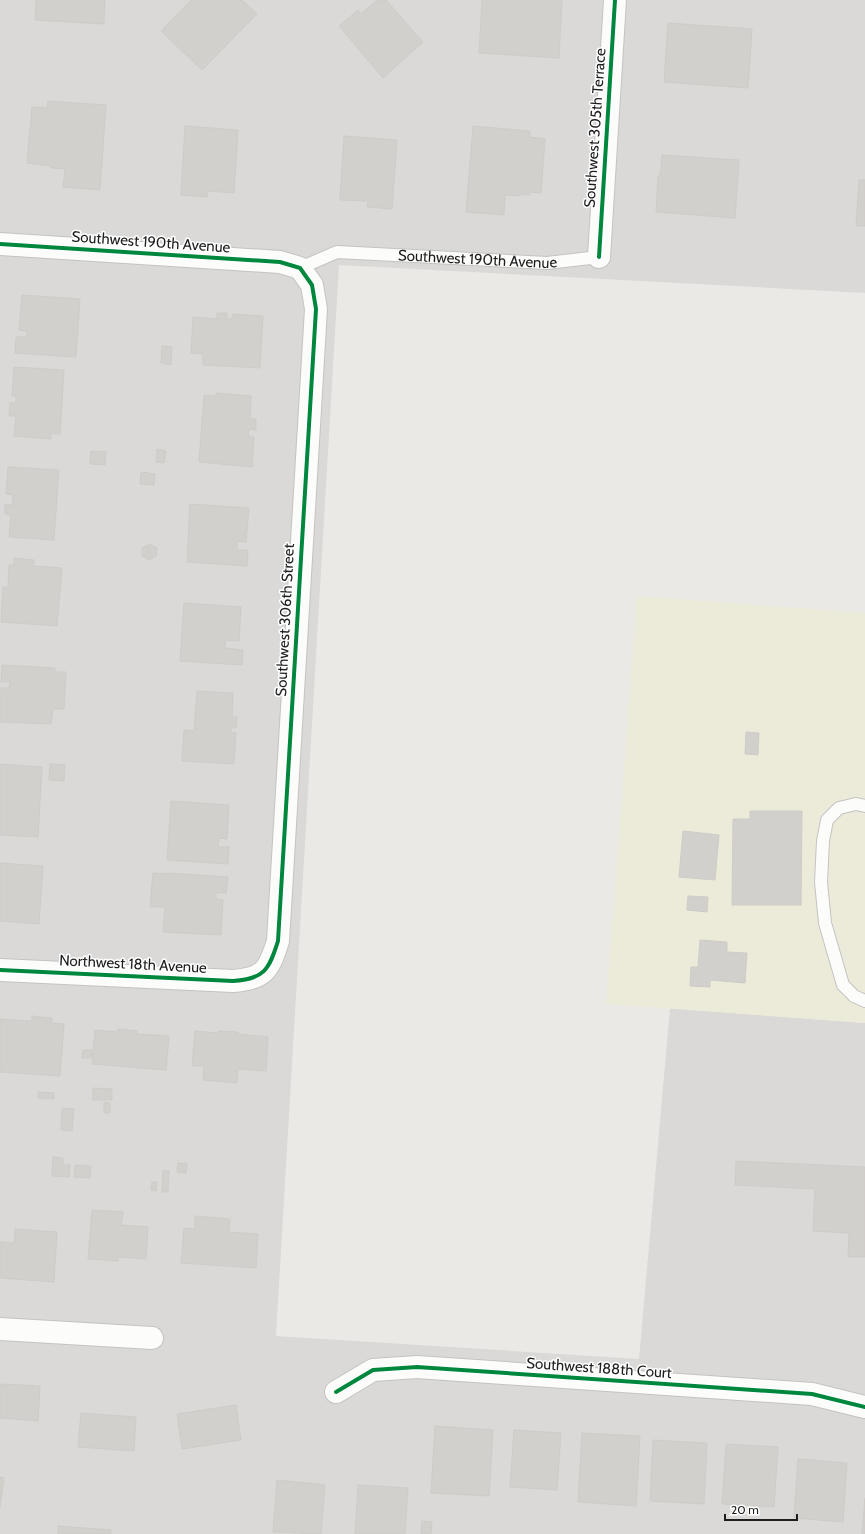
<svg xmlns="http://www.w3.org/2000/svg" width="865" height="1534" font-family="Cabin,sans-serif">
<style>
.residential{fill:#dad9d7}
.farmland{fill:#ecebd9}
.building{fill:#d2d0cd;stroke:#cfcbc7}
.lines{fill:none;stroke-linecap:round;stroke-linejoin:round}
.service-casing{stroke:#c4c3c2;stroke-width:14}
.minor-casing{stroke:#c4c3c2;stroke-width:24}
.service{stroke:#fcfcfb;stroke-width:12}
.minor{stroke:#fcfcfb;stroke-width:22}
.cycleway-casing{stroke:#fff;stroke-width:6}
.cycleway{stroke:#00873e;stroke-width:4}
.labels{text-anchor:middle;stroke-width:3;stroke-linejoin:round;paint-order:stroke}
.street-label{font-size:15px;fill:#1d1d1d;stroke:#fff}
</style>
<rect width="100%" height="100%" fill="#ebe9e6"/>
<path class="residential" d="M0,0H865V293L339,265L276,1336L639,1359L670,1008L865,1023V1534H0Z"/>
<path class="farmland" d="M637,596L865,613V1023L606,1004Z"/>
<g class="building">
<path d="M36,0H105L104,24L35,20Z"/>
<path d="M191,0H242L257,14L202,70L161,31Z"/>
<path d="M377,0H386L423,42L383,78L339,26L358,10L361,14Z"/>
<path d="M482,0H562L559,58L479,53Z"/>
<path d="M668,23L752,29L748,88L664,82Z"/>
<path d="M48,101L106,105L100,190L63,187L65,169L51,168V166L27,163L32,107L47,108Z"/>
<path d="M185,126L238,130L234,193L208,191L207,197L181,195Z"/>
<path d="M473,126L530,131V137L545,139L541,193L530,192V195L519,194V196L505,195L504,215L466,212Z"/>
<path d="M344,136L397,140L392,209L367,207L368,199L366,198V201L340,200Z"/>
<path d="M662,155L739,160L735,218L656,212L658,176H660Z"/>
<path d="M859,180H865V226H856Z"/>
<path d="M22,295L80,299L76,357L15,353L16,337H27V331L19,330Z"/>
<path d="M217,313H227V319H232L233,314L263,316L260,368L203,365V354L191,353L193,317L217,319Z"/>
<path d="M162,346L172,347L171,365L161,363Z"/>
<path d="M14,367L64,370L60,434L51,433V439L14,436L16,416H9L10,403H16V396H12Z"/>
<path d="M216,393L251,396L250,419H256V430L249,429L248,436L254,437L252,467L199,462L204,395L216,396Z"/>
<path d="M157,449L166,451L164,463L156,462Z"/>
<path d="M91,451L106,452L105,465L90,464Z"/>
<path d="M8,467L59,470L54,540L9,537L11,515L5,514V504L12,505L13,495L6,494Z"/>
<path d="M141,472L155,474L154,485L140,484Z"/>
<path d="M190,504L249,508L246,542L237,541V550H248L247,566L187,562Z"/>
<path d="M150,544L157,548L156,556L149,560L142,556V548Z"/>
<path d="M14,558L34,560V566L62,568L57,626L1,622L3,587H8L9,565H14Z"/>
<path d="M184,603L241,607L239,641L226,640L225,648L243,650L242,665L180,661Z"/>
<path d="M2,665L55,668V672H66L64,709H53L51,724L0,722V688H9L10,682H1Z"/>
<path d="M197,691L233,693L232,717H237L236,728H231L230,732L236,733L234,764L182,761L184,730L194,731Z"/>
<path d="M746,732L759,733L758,755L745,754Z"/>
<path d="M0,764L42,767L38,837L0,835Z"/>
<path d="M50,764L65,765L64,781L49,780Z"/>
<path d="M171,801L229,805L227,839L219,838L218,847H229L228,864L167,860Z"/>
<path d="M750,811H802L801,905H732L733,819H750Z"/>
<path d="M683,831L719,835L715,880L679,877Z"/>
<path d="M0,863L43,866L39,924L0,921Z"/>
<path d="M153,873L167,874L166,873L228,877L226,893H216V899L223,900L221,935L163,932L165,907H150Z"/>
<path d="M688,896L708,897L707,912L687,910Z"/>
<path d="M700,940L727,942V952L747,953L745,983L710,980V987L690,986L691,967H698Z"/>
<path d="M32,1016L52,1018V1023L64,1024L60,1076L0,1072V1019L32,1021Z"/>
<path d="M118,1029L137,1031V1034L169,1036L166,1070L92,1064L95,1030L117,1032Z"/>
<path d="M195,1031L218,1033V1031L238,1032V1034L268,1037L266,1071L238,1069L237,1083L203,1080L204,1066H192Z"/>
<path d="M83,1050H92L91,1058H82Z"/>
<path d="M93,1088L112,1089V1100H93Z"/>
<path d="M38,1092L54,1093V1099L38,1098Z"/>
<path d="M104,1102L110,1103V1113H104Z"/>
<path d="M62,1108L74,1109L72,1131L61,1130Z"/>
<path d="M53,1157L63,1158V1165H70L69,1177L52,1176Z"/>
<path d="M736,1161L865,1167V1257H848L849,1233L813,1231L815,1189L735,1185Z"/>
<path d="M178,1163L187,1164L186,1173L177,1172Z"/>
<path d="M75,1165L91,1166L90,1178L74,1177Z"/>
<path d="M163,1171H169L168,1192H162Z"/>
<path d="M152,1182H157L156,1191L151,1190Z"/>
<path d="M92,1210L123,1212L121,1225L148,1227L146,1259L118,1257V1261L88,1259Z"/>
<path d="M195,1216L230,1219L229,1232L258,1234L256,1268L181,1263L184,1228L195,1229Z"/>
<path d="M15,1229L57,1232L54,1282L0,1278V1242L14,1243Z"/>
<path d="M0,1384L40,1386L38,1421L0,1418Z"/>
<path d="M236,1405L241,1440L182,1449L177,1414Z"/>
<path d="M81,1413L136,1417L134,1451L78,1447Z"/>
<path d="M435,1426L493,1430L489,1496L431,1493Z"/>
<path d="M514,1430L561,1433L557,1490L510,1487Z"/>
<path d="M582,1433L640,1436L636,1506L578,1502Z"/>
<path d="M653,1440L707,1443L704,1504L650,1501Z"/>
<path d="M726,1444L778,1447L774,1507L722,1504Z"/>
<path d="M798,1459L847,1463L843,1522L794,1518Z"/>
<path d="M0,1477L4,1478L0,1507Z"/>
<path d="M277,1480L325,1485L321,1534L273,1532Z"/>
<path d="M358,1485L408,1488L405,1534H355Z"/>
<path d="M865,1498V1534H862Z"/>
<path d="M422,1521L432,1522L431,1534H421Z"/>
<path d="M58,1526L111,1530V1534H58Z"/>
</g>
<g class="lines">
<defs>
<g id="service">
<path id="s1" d="M300,268L337,252L547,263L599,257"/>
<path d="M865,806L856,804L839,808L827,820L823,841L821,882L825,923L843,985L854,996L865,1001"/>
</g>
<g id="minor">
<path d="M0,244L280,262L300,268L312,285L316,309L278,941C269,970 264,979 233,981L0,970"/>
<path d="M599,257L615,0"/>
<path d="M0,1329L152,1338"/>
<path d="M336,1392L373,1370L417,1367L812,1394L865,1407"/>
</g>
</defs>
<use href="#service" class="service-casing"/>
<use href="#minor" class="minor-casing"/>
<use href="#service" class="service"/>
<use href="#minor" class="minor"/>
<defs>
<g id="cycleway">
<path d="M0,244L280,262L300,268L312,285L316,309L278,941C269,970 264,979 233,981L0,970"/>
<path d="M599,257L615,0"/>
<path d="M336,1392L373,1370L417,1367L812,1394L865,1407"/>
</g>
</defs>
<use href="#cycleway" class="cycleway-casing"/>
<use href="#cycleway" class="cycleway"/>
</g>
<g class="labels">
<g class="street-label">
<text transform="translate(595 128) rotate(-86)" y="5">Southwest 305th Terrace</text>
<text transform="translate(151 242) rotate(4)" y="5">Southwest 190th Avenue</text>
<text dy="5" stroke="none"><textPath href="#s1" startOffset="181">Southwest 190th Avenue</textPath></text>
<text transform="translate(285 620) rotate(-87)" y="5">Southwest 306th Street</text>
<text transform="translate(133 964) rotate(3)" y="5">Northwest 18th Avenue</text>
<text transform="translate(599 1368) rotate(4)" y="5">Southwest 188th Court</text>
</g>
</g>
<path d="M725 1514v6h72v-6" fill="none" stroke="#1d1d1d" stroke-width="2"/>
<text x="731" y="1514" font-size="12" fill="#1d1d1d" stroke="#ffffff" stroke-width="3" paint-order="stroke">20 m</text>
</svg>
